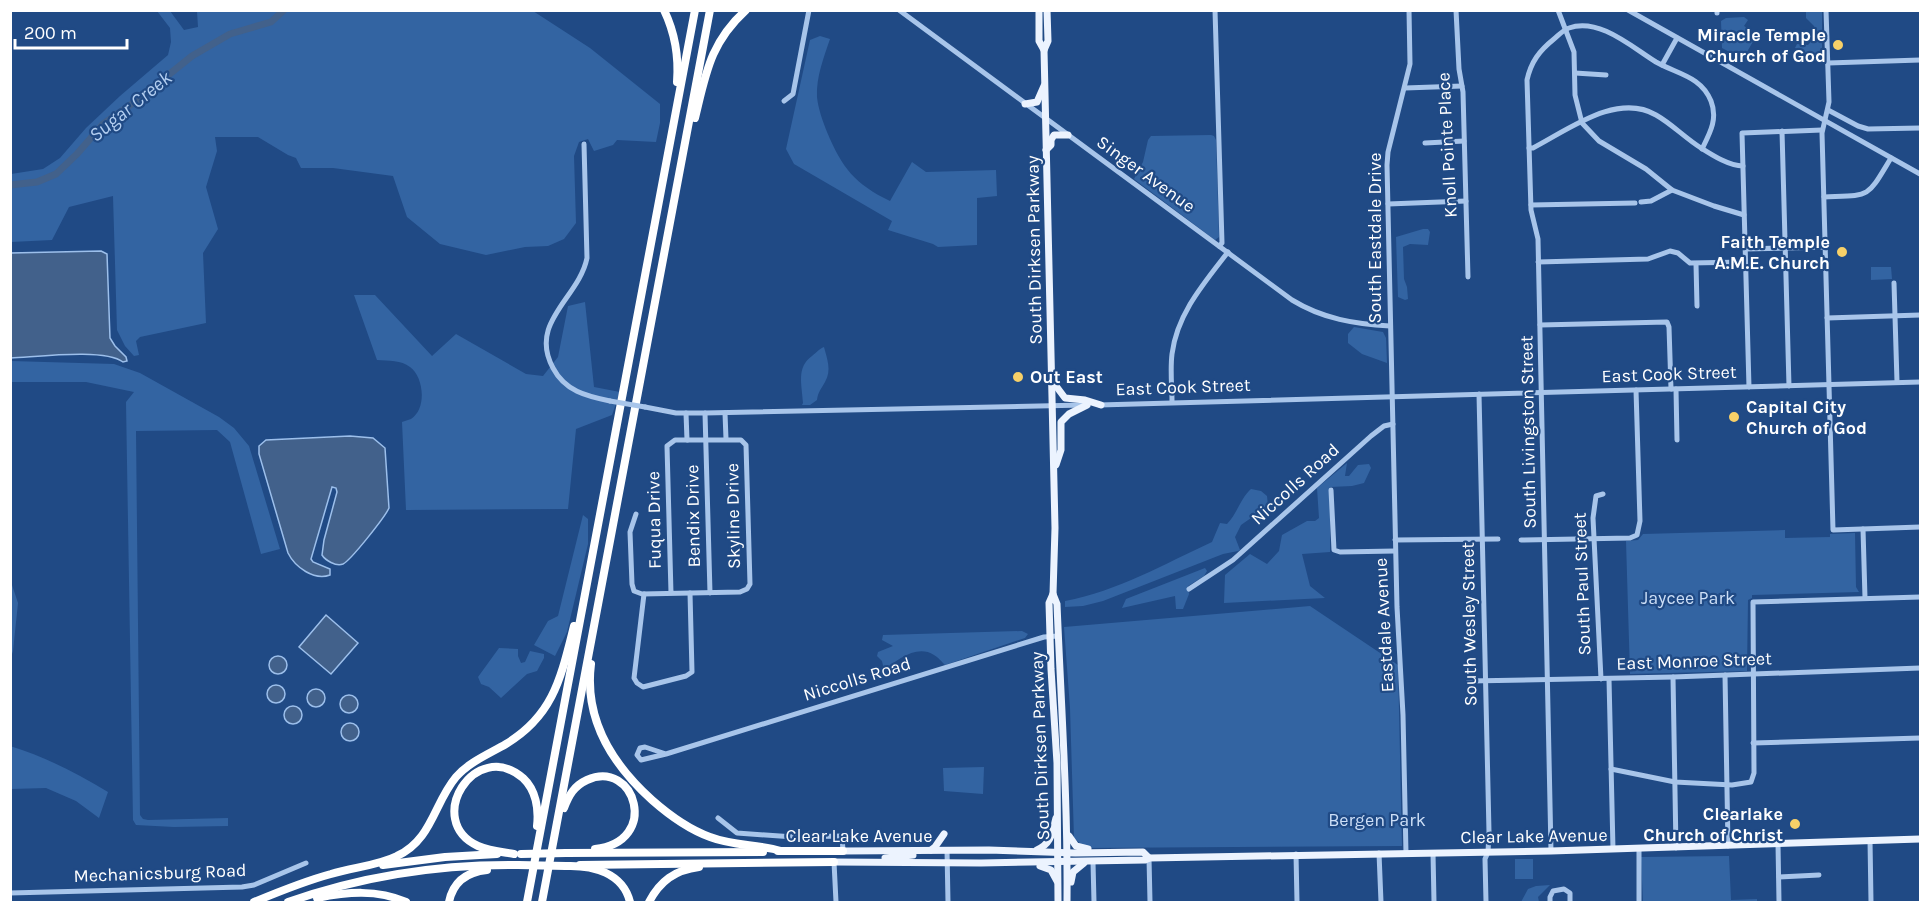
<svg xmlns="http://www.w3.org/2000/svg" width="1931" height="913" font-family="Karla,sans-serif">
<style>
.green{fill:#3364a2}
.water{fill:#42618b;stroke:#9cbfeb;stroke-width:1.5}
.lines{fill:none;stroke-linecap:round;stroke-linejoin:round}
.river{stroke:#42618b;stroke-width:7}
.minor{stroke:#a8c5ea;stroke-width:5}
.major{stroke:#ecf3fe;stroke-width:7}
.highway{stroke:#fff;stroke-width:8}
.minor-bridge{stroke:#a8c5ea;stroke-width:5}
.highway-bridge{stroke:#fff;stroke-width:8}
.poi-dot{fill:#f7d068;stroke:#204a85;stroke-width:2}
.labels{text-anchor:middle;stroke-width:4.5;stroke-linejoin:round;paint-order:stroke}
.poi-label{font-size:18px;font-weight:bold;fill:#fff;stroke:#204a85;text-anchor:end}
.street-label{font-size:18px;fill:#fff;stroke:#204a85}
.park-label{font-size:18px;fill:#cddff7;stroke:#204a85}
.water-label{font-size:20px;font-style:italic;fill:#b4cff1;stroke:#204a85}
</style>
<rect width="100%" height="100%" fill="#204a85"/>
<g class="green">
<path d="M157,11H170L184,30L198,27L197,11H533L590,48L660,104V123L656,142L617,140L613,145L594,151L588,139L579,142L574,156L576,223L564,239L548,246L525,247L486,255L440,244L407,217L393,176L333,168H301L296,158L288,155L258,137H215L217,151L206,187L218,229L203,253L206,323L140,337L136,341L139,355L134,356L125,346L117,330L113,196L69,207L52,240L11,242V174L43,169L60,158L86,128L120,96L168,55L171,42L170,28Z"/>
<path d="M1806,11H1822V55H1809L1795,48L1797,44L1808,45L1815,37L1814,26L1806,18Z"/>
<path d="M1744,17L1748,20L1744,26L1754,32L1755,38L1743,59L1722,48L1721,21L1726,18Z"/>
<path d="M820,36L830,39C824,57 816,77 817,97C818,108 823,122 827,132C842,168 855,184 890,201L912,162L926,172L996,170L997,196L977,198V245L938,247L933,244L888,230L892,221L794,164L786,149L810,40Z"/>
<path d="M1211,135L1214,136L1216,140L1219,237L1215,240L1134,179L1143,162L1148,140L1151,136Z"/>
<path d="M1423,229H1428L1430,232L1428,245L1410,244L1403,247L1404,279L1407,287L1408,299L1405,300L1398,297L1396,237Z"/>
<path d="M1871,267H1891L1892,279L1871,280Z"/>
<path d="M354,295H375L432,356L456,334L526,374L543,376L558,357L568,306L585,302L594,387L620,392L612,415L576,429L568,509L406,510L402,422C405,421 408,420 411,419C427,409 424,377 410,367C401,360 389,361 377,360Z"/>
<path d="M1354,327L1383,332L1386,338L1387,363L1362,354L1348,343V334Z"/>
<path d="M824,347C827,359 832,370 825,382C821,389 818,392 817,400L810,405H802L803,403C802,385 796,367 812,356C817,352 819,349 824,347Z"/>
<path d="M11,361L114,364L140,373L219,417L234,428L249,446L280,549L261,554L230,442L217,430L136,431L140,815L143,819L148,820L228,818V826L174,827L136,825L133,820L126,402L134,392L86,382H11Z"/>
<path d="M1347,463L1345,476H1349L1358,465L1369,464L1371,468L1364,483L1352,486L1330,487V552L1302,554L1310,586L1325,598L1224,603L1225,575L1250,554L1267,564L1279,551L1282,535L1307,521H1315L1319,518L1317,488Z"/>
<path d="M1251,489L1261,491L1267,496L1268,506L1241,525L1235,537L1240,550L1238,551L1223,554L1103,601L1083,606L1065,607V601C1118,591 1164,564 1212,542L1220,523L1227,524C1237,514 1240,499 1251,489Z"/>
<path d="M583,515L588,519V544L567,632L555,656L534,645L548,621L558,616Z"/>
<path d="M1785,530V538L1830,537V534L1855,533L1856,587L1859,592L1752,595V598L1748,600L1747,671L1630,674L1626,541L1638,540L1643,534Z"/>
<path d="M1205,568L1207,571L1204,576L1188,586L1189,594L1183,609H1176L1175,596L1122,608L1126,599Z"/>
<path d="M11,582L18,603L13,651L11,657Z"/>
<path d="M1310,606L1398,665L1402,846L1085,848L1074,838L1070,708L1064,627Z"/>
<path d="M1022,631L1028,634L1025,638L945,665C942,662 938,657 934,655C917,644 897,660 884,670L882,661L877,656L878,652L893,646L882,640L883,635Z"/>
<path d="M499,648L518,649V656L521,663L525,662L530,651L544,654V658L537,671L527,674L501,698L489,687L481,684L478,677Z"/>
<path d="M10,746C46,757 76,773 108,792L99,818L76,801L46,788L11,789Z"/>
<path d="M984,767L983,794L944,791L943,768Z"/>
<path d="M1729,856L1731,900L1757,899V902H1643L1641,857Z"/>
<rect x="1515" y="859" width="18" height="20"/>
<path d="M1550,885L1538,897L1539,902H1521L1528,889L1536,886Z"/>
</g>
<g class="water">
<path d="M101,251L107,254L110,338L115,346L126,357L127,361L123,362C105,348 36,357 11,358V253Z"/>
<path d="M350,436L373,438L385,448L389,508C385,517 351,560 343,564C336,567 325,560 322,555L324,540L337,492L336,488L332,487L311,559L313,562L330,569V575C314,581 295,567 288,553L259,454V446L266,440Z"/>
<path d="M326,615L358,643L331,674L299,647Z"/>
<circle cx="278" cy="665" r="9"/>
<circle cx="276" cy="694" r="9"/>
<circle cx="316" cy="698" r="9"/>
<circle cx="349" cy="704" r="9"/>
<circle cx="293" cy="715" r="9"/>
<circle cx="350" cy="732" r="9"/>
</g>
<g class="lines">
<path class="river" d="M10,185L37,182L56,174L77,154L103,124L136,101L192,56L230,34L271,22L284,10"/>
<g class="minor">
<path d="M899,10L1292,300C1323,319 1355,324 1390,326"/>
<path d="M1215,10L1222,243L1219,246"/>
<path d="M1456,10L1459,69L1463,92L1468,277"/>
<path d="M1558,10L1574,52L1575,95L1582,123L1599,141L1646,169L1672,190L1714,206L1744,215"/>
<path d="M1628,10L1920,174"/>
<path d="M1717,10V13"/>
<path d="M1826,10L1829,102L1822,133L1833,530L1920,527"/>
<path d="M1828,63L1920,60"/>
<path d="M1662,65L1677,38"/>
<path d="M1575,73L1606,75"/>
<path d="M1405,88L1462,86"/>
<path d="M784,101L793,94L809,10"/>
<path d="M1828,110L1858,126L1868,129L1920,128"/>
<path d="M1782,131L1789,386"/>
<path d="M1425,143L1464,141"/>
<path d="M584,144L587,258C579,298 528,322 553,368C565,391 586,396 610,401"/>
<path d="M1529,148H1533C1568,130 1617,92 1656,115C1672,124 1685,138 1701,148C1712,155 1729,166 1743,166"/>
<path d="M1824,197C1872,195 1866,199 1891,158"/>
<path d="M1641,202L1651,201L1672,190"/>
<path d="M1388,204L1466,201"/>
<path d="M1531,205L1635,203"/>
<path d="M1745,249L1825,247"/>
<path d="M1538,262L1648,259L1670,251L1678,253L1690,263L1745,262"/>
<path d="M1696,264L1697,306"/>
<path d="M1894,283L1897,382"/>
<path d="M1827,318L1920,315"/>
<path d="M1540,325L1667,322L1669,327L1671,389"/>
<path d="M1749,387L1742,133L1822,130"/>
<path d="M1676,389L1677,440"/>
<path d="M1479,394L1489,832L1488,852L1485,859L1486,902"/>
<path d="M1172,401C1172,386 1170,370 1172,354C1177,314 1204,283 1228,252"/>
<path d="M1099,405L1920,382"/>
<path d="M645,407L676,413H705L1084,405"/>
<path d="M686,413L687,440"/>
<path d="M705,413L710,593"/>
<path d="M725,413L726,439"/>
<path d="M1331,490L1334,550L1340,552L1395,551"/>
<path d="M636,514L630,532L632,584L634,591L642,594L740,592L747,589L750,584L746,445L741,440H675L667,446L671,593"/>
<path d="M1863,529L1865,598"/>
<path d="M1395,540L1498,539"/>
<path d="M1521,540L1630,538L1637,535L1640,521L1636,390"/>
<path d="M1189,589L1233,560L1371,436L1384,426L1393,424"/>
<path d="M644,594L634,678L637,683L643,687L686,676L692,672L690,593"/>
<path d="M1725,675L1728,846"/>
<path d="M1673,677L1676,848"/>
<path d="M1601,679L1593,518L1596,496L1603,494"/>
<path d="M1609,679L1613,849"/>
<path d="M1469,681L1673,677L1920,668"/>
<path d="M1753,743L1920,738"/>
<path d="M666,754L645,747L640,748L637,755L641,760L666,754L1044,637L1058,636"/>
<path d="M1611,769L1675,782L1732,785L1751,782L1754,773L1753,602L1920,597"/>
<path d="M718,818L737,833L794,837L842,836L843,851"/>
<path d="M1870,840L1871,902"/>
<path d="M1778,844L1779,902"/>
<path d="M1639,849V902"/>
<path d="M947,850L948,902"/>
<path d="M1551,851L1538,239L1531,210L1527,80C1531,62 1539,51 1554,39C1559,35 1563,30 1569,28C1599,17 1633,48 1656,62C1677,74 1701,76 1711,101C1718,119 1710,133 1702,149"/>
<path d="M1379,853L1381,902"/>
<path d="M1406,853L1403,715L1397,607L1387,165L1388,152L1410,64L1409,10"/>
<path d="M1433,853L1434,902"/>
<path d="M1296,854L1297,902"/>
<path d="M1149,858L1150,902"/>
<path d="M834,862L836,902"/>
<path d="M1093,862L1094,902"/>
<path d="M1779,877L1819,875"/>
<path d="M10,893L242,887L254,885L306,863"/>
<path d="M1550,902V897L1553,891L1564,889L1570,893V902"/>
</g>
<g class="major">
<path d="M1039,10V41L1044,50"/>
<path d="M1047,10L1048,41L1044,50L1055,528L1053,594L1049,603L1051,669L1057,763L1058,902"/>
<path d="M1025,104L1037,102L1044,86"/>
<path d="M1046,150L1051,145V140L1054,135H1068"/>
<path d="M1053,382L1065,398L1085,400L1101,405"/>
<path d="M1056,465L1061,450V422L1069,414L1087,405"/>
<path d="M1053,594L1057,604C1061,703 1068,803 1067,902"/>
<path d="M1069,836L1076,846L1088,849"/>
<path d="M931,850L935,847L944,834"/>
<path d="M1037,850C1052,843 1052,833 1056,818"/>
<path d="M843,851L989,850L1075,853L1143,852L1149,858"/>
<path d="M885,858L913,855"/>
<path d="M834,862L981,863L1145,860L1149,858L1551,851L1920,839"/>
<path d="M1040,866L1051,870L1057,881"/>
<path d="M1071,882L1073,872L1084,863"/>
</g>
<g class="highway">
<path d="M664,10C675,33 679,57 677,82"/>
<path d="M695,118C706,73 710,43 746,10"/>
<path d="M591,664C584,719 612,764 652,800C669,815 688,829 710,837C733,846 758,844 781,851"/>
<path d="M564,808C569,795 574,786 587,780C635,758 661,842 595,849"/>
<path d="M778,851H843"/>
<path d="M566,853L763,852"/>
<path d="M514,854C502,852 489,851 478,846C423,821 475,737 523,778C536,790 539,809 537,826"/>
<path d="M383,865L445,857L497,854"/>
<path d="M580,865L834,862"/>
<path d="M566,866C593,865 623,873 630,902"/>
<path d="M317,898C347,892 377,889 406,902"/>
<path d="M254,902C278,892 305,881 331,874C353,867 377,866 397,856C432,840 434,803 456,777C469,762 489,754 506,744C554,715 561,677 574,626"/>
<path d="M288,902C362,876 440,864 518,865"/>
<path d="M449,902C453,882 467,872 487,870"/>
<path d="M527,902L695,10"/>
<path d="M542,902L710,10"/>
<path d="M649,902C660,881 675,870 699,867"/>
</g>
<path class="minor-bridge" d="M610,401L645,407"/>
<g class="highway-bridge">
<path d="M521,854L566,853"/>
<path d="M518,865L566,866"/>
</g>
</g>
<g class="poi-dot">
<circle cx="1838" cy="45" r="6"/>
<circle cx="1842" cy="252" r="6"/>
<circle cx="1018" cy="377" r="6"/>
<circle cx="1734" cy="417" r="6"/>
<circle cx="1795" cy="824" r="6"/>
</g>
<g class="labels">
<g class="poi-label">
<text x="1826" y="41">Miracle Temple<tspan x="1826" dy="21">Church of God</tspan></text>
<text x="1830" y="248">Faith Temple<tspan x="1830" dy="21">A.M.E. Church</tspan></text>
<text x="1030" y="383" text-anchor="start">Out East</text>
<text x="1746" y="413" text-anchor="start">Capital City<tspan x="1746" dy="21">Church of God</tspan></text>
<text x="1783" y="820">Clearlake<tspan x="1783" dy="21">Church of Christ</tspan></text>
</g>
<g class="street-label">
<text transform="translate(1447 145) rotate(-93)" y="6">Knoll Pointe Place</text>
<text transform="translate(1146 174) rotate(36)" y="6">Singer Avenue</text>
<text transform="translate(1375 238) rotate(-90)" y="6">South Eastdale Drive</text>
<text transform="translate(1034 250) rotate(-91)" y="6">South Dirksen Parkway</text>
<text transform="translate(1669 374) rotate(-2)" y="6">East Cook Street</text>
<text transform="translate(1183 387) rotate(-2)" y="6">East Cook Street</text>
<text transform="translate(1528 432) rotate(-91)" y="6">South Livingston Street</text>
<text transform="translate(1295 484) rotate(-42)" y="6">Niccolls Road</text>
<text transform="translate(693 516) rotate(-91)" y="6">Bendix Drive</text>
<text transform="translate(733 516) rotate(-91)" y="6">Skyline Drive</text>
<text transform="translate(654 520) rotate(-91)" y="6">Fuqua Drive</text>
<text transform="translate(1582 584) rotate(-92)" y="6">South Paul Street</text>
<text transform="translate(1469 624) rotate(-91)" y="6">South Wesley Street</text>
<text transform="translate(1384 625) rotate(-93)" y="6">Eastdale Avenue</text>
<text transform="translate(1694 661) rotate(-2)" y="6">East Monroe Street</text>
<text transform="translate(857 679) rotate(-17)" y="6">Niccolls Road</text>
<text transform="translate(1040 746) rotate(-92)" y="6">South Dirksen Parkway</text>
<text x="859" y="842">Clear Lake Avenue</text>
<text transform="translate(1534 836) rotate(-1)" y="6">Clear Lake Avenue</text>
<text transform="translate(160 873) rotate(-2)" y="6">Mechanicsburg Road</text>
</g>
<g class="park-label">
<text x="1688" y="604">Jaycee Park</text>
<text x="1377" y="826">Bergen Park</text>
</g>
<g class="water-label">
<text transform="translate(130 106) rotate(-39)" y="7">Sugar Creek</text>
</g>
</g>
<rect width="1931" height="913" fill="none" stroke="#ffffff" stroke-width="24"/>
<path d="M15 39v9h112v-9" fill="none" stroke="#ffffff" stroke-width="3"/>
<text x="24" y="39" font-size="18" fill="#ffffff" stroke="#204a85" stroke-width="4.5" paint-order="stroke">200 m</text>
</svg>
